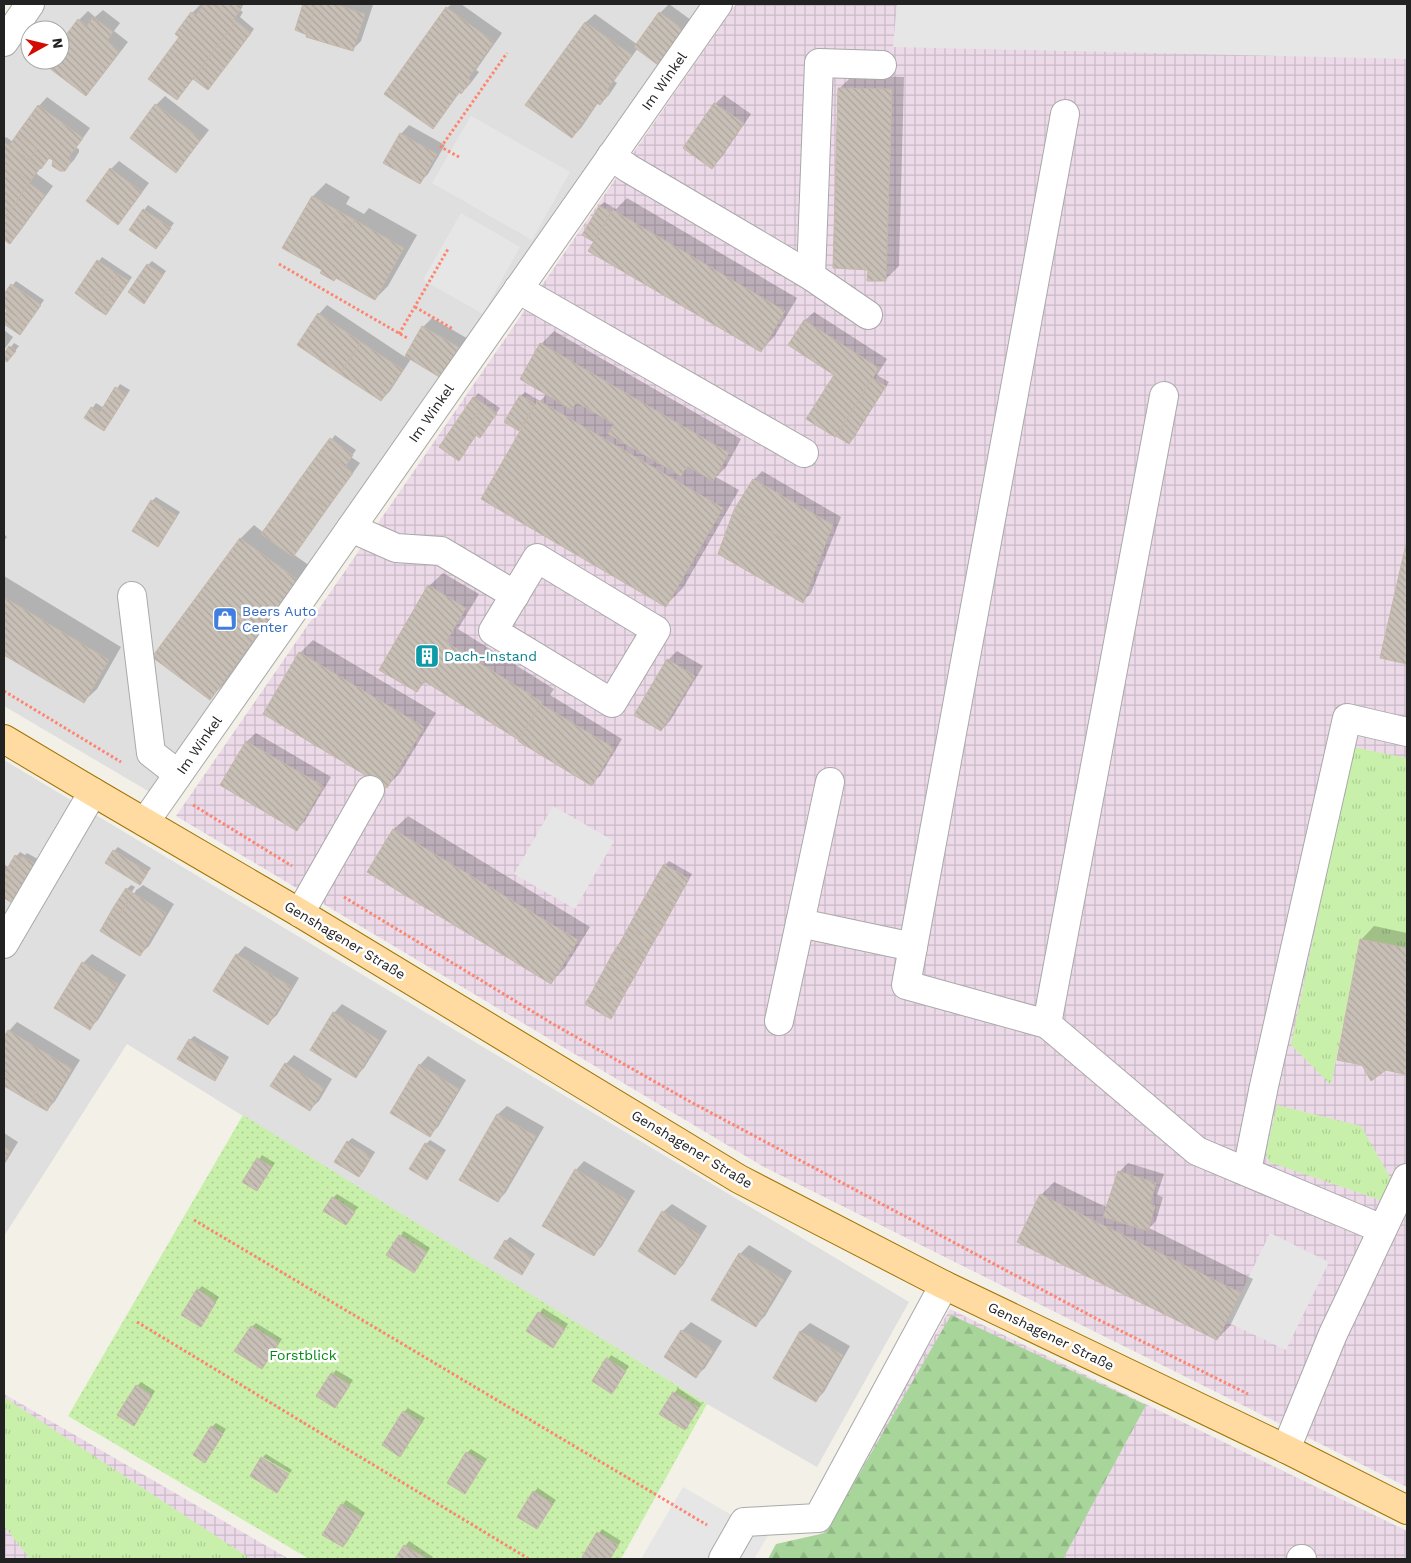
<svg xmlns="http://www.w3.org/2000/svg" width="1411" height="1563" font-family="'Work Sans',sans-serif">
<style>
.residential{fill:#e0dfdf;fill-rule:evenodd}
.industrial{fill:url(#industrial-grid)}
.grass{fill:url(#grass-tufts)}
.forest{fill:url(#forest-firs)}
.garden{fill:url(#garden-dots)}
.parking{fill:#e6e6e6}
.shadow{fill:#0003}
.building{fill:url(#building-back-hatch);stroke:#c6b7a9}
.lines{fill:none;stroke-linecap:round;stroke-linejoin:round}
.minor-casing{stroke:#a9a9a9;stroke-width:30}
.major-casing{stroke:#a07300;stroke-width:30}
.path{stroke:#ff846d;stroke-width:3;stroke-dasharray:2.5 2.5;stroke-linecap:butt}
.minor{stroke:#fff;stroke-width:28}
.major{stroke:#ffdba1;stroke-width:28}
.labels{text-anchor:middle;stroke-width:5;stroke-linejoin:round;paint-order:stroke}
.street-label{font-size:14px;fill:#222;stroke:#fff}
.shop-label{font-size:14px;fill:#366cbe;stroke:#fff;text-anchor:start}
.culture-label{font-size:14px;fill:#0d838f;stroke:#fff;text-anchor:start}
.park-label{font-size:14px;fill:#038815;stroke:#fff}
</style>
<defs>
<pattern id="industrial-grid" width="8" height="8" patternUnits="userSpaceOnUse" patternTransform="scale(1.25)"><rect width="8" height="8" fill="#ecdae8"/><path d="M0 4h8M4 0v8" fill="none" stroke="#cabbc7"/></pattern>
<pattern id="grass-tufts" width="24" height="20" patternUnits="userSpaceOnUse" patternTransform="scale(1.25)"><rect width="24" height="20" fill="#c9f0ab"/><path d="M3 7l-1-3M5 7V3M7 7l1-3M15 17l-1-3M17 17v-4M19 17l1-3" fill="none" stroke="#acce93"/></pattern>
<pattern id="forest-firs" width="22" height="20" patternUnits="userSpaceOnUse" patternTransform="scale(1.25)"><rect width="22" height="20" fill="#a8d59a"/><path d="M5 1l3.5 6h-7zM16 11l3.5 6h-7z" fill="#90b784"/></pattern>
<pattern id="garden-dots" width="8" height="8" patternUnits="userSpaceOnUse" patternTransform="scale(1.25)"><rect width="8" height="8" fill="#c9f0ab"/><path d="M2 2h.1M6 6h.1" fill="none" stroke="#acce93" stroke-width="1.8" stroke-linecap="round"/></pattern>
<pattern id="building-back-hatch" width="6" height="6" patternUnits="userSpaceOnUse" patternTransform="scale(1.25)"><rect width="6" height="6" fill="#c8c0b7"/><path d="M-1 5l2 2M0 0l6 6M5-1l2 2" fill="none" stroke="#aca59d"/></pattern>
</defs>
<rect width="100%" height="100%" fill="#f3f0e8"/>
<g class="residential">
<path d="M40,4H706L153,794L4,706V55ZM30,30H60V60H30Z"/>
<path d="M4,760L909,1302L817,1467L707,1404L127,1044L4,1236Z"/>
</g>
<g class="industrial">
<path d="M736,4H1407V1487L764,1167L176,816Z"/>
<path d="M950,1309L1407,1531V1559H805Z"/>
<path d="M4,1394L289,1559H4Z"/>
</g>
<g class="grass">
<path d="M1353,747L1407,758V948L1360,939L1331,1085L1291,1045Z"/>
<path d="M1277,1105L1361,1126L1395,1186L1383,1201L1269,1162L1266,1153Z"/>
<path d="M4,1397L251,1559H30L4,1526Z"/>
</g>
<path class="forest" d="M951,1315L1146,1405L1063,1559H768L776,1544L825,1533Z"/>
<path class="garden" d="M243,1115L707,1404L621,1559H309L68,1416Z"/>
<g class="parking">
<path d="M897,4H1407V59L893,47Z"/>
<path d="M471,116L570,172L532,240L432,183Z"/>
<path d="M461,213L520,247L483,314L423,280Z"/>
<path d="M553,806L614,841L575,909L514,874Z"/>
<path d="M1270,1233L1329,1262L1286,1350L1227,1322Z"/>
<path d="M683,1487L768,1536L754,1559H641Z"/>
</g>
<g class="shadow">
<path d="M201,4L204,6L206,4H244L240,10L243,12L240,17L254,29L208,89L194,78L177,99L181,37L192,13Z"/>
<path d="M304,4H369L373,5L361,41L352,50L296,30Z"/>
<path d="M452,4H461L502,33L476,70L479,72L470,84L461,93L460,92L441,118L433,127L447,8Z"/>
<path d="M669,4L691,20L667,54L658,63L638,48L614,81L617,83L609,95L600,104L598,103L581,128L572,137L527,104L586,22L595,14L638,45L660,13Z"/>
<path d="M103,10L120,23L114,31L128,42L94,86L86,94L48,60H60V45L79,20L88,11L95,17Z"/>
<path d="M853,75L904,77L899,266L885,280L869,268L840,88Z"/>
<path d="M724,95L751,114L721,158L712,167L715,104Z"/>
<path d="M165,96L209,130L184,162L175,171L156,105Z"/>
<path d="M47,97L90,128L76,148L79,149V152L74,160L65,169L50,157L37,172V174L53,186L18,234L10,243L4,239V139L6,137L13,142L39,106Z"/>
<path d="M409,125L445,145L428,174L419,183L401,134Z"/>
<path d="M119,161L149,183L126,214L117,223L111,169Z"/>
<path d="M326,183L350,197L346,204L364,214L369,208L417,235L388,286L375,299L313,196Z"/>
<path d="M627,198L797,298L774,337L761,350L584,234L600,206L604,202L616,209Z"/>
<path d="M148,205L174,223L156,247L130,229Z"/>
<path d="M102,257L132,277L110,309L76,293Z"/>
<path d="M152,261L166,271L147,298L148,265Z"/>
<path d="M16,281L44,300L20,333L4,322V317L9,310L4,306V296Z"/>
<path d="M327,305L405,357L423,327L432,318L470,340L450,367L411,359L390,391L381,400L319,314Z"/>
<path d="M814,312L887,359L877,375L889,382L853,439L849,443L836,435V375L789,345L805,320Z"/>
<path d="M4,330L13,337L4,350Z"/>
<path d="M554,331L741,439L726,467L716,477L739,490L683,588L666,605L525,423L519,429L521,396L525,392L540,401L547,394L541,344Z"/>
<path d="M14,343L19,346L7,361L4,358V356Z"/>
<path d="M120,384L130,390L108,425L104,429L86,418L96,403L104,408Z"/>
<path d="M478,393L500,408L484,432L480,436L477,434L462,455L441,447Z"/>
<path d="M335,435L356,450L351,457L360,463L311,532L293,554L310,566L223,685L210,698L241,538L254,525L264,533Z"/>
<path d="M762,471L841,517L811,593L803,601L754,480Z"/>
<path d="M156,497L180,512L158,546L134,530L152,501Z"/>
<path d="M4,534L7,537L4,541Z"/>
<path d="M1407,545V663L1381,657Z"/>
<path d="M443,573L479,594L458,629L554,689L550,695L622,739L600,776L591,784L524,735L426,681L417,690L429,586Z"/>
<path d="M4,576L121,647L97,689L83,702L4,654Z"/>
<path d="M313,640L436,713L400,773L387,786L300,653Z"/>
<path d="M677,651L703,666L670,721L661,730L668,660Z"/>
<path d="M256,733L331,777L305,821L297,829L222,785L247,741Z"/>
<path d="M408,816L590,927L564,969L551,982L369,872L394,829Z"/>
<path d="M118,847L151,868L140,883L114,851Z"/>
<path d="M20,852L25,855L27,853L43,862L14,902L4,896V864L8,867Z"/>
<path d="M669,861L692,874L614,1013L610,1017L665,865Z"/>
<path d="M131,885L135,887L125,903H128L137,889H138L143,885L174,904L149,946L140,954L101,931L127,889Z"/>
<path d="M1374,926L1407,933V1073L1386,1069L1361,940Z"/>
<path d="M245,946L299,978L277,1015L268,1023L237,955Z"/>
<path d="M92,954L126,975L98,1020L89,1028L83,963Z"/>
<path d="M342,1004L387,1031L364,1068L356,1076L334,1013Z"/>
<path d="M17,1022L80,1060L55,1101L47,1110L4,1084V1039L9,1031Z"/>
<path d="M194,1036L229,1057L218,1075L214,1079L190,1040Z"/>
<path d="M294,1055L332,1079L319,1101L310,1109L286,1064Z"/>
<path d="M428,1056L466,1080L438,1127L429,1135L420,1065Z"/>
<path d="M507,1106L544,1127L506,1192L498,1201L461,1179L498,1114Z"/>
<path d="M4,1133L18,1142L4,1165Z"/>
<path d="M352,1138L375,1152L363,1172L359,1176L348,1142Z"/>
<path d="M430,1140L446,1150L430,1174L426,1144Z"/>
<path d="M262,1155L275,1163L257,1190L244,1182Z"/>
<path d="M584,1161L635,1191L602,1246L593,1255L576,1170Z"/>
<path d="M1128,1163L1164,1174L1157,1195L1163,1197L1156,1221L1149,1228L1253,1279L1230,1326L1217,1339L1041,1195L1054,1182L1108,1208L1119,1172Z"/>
<path d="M337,1194L358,1207L346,1224L333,1198Z"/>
<path d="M672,1204L707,1226L683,1265L675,1273L663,1212Z"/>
<path d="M404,1231L430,1248L418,1267L388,1255Z"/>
<path d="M510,1237L535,1254L522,1273L506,1241Z"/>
<path d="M749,1245L792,1271L765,1316L756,1325L740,1254Z"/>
<path d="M202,1286L219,1297L204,1321L198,1290Z"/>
<path d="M543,1308L568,1324L553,1347L528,1331Z"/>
<path d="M691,1322L722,1341L705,1368L696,1376L666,1357L682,1331Z"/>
<path d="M256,1323L282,1339L262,1368L252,1327Z"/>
<path d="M810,1323L850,1346L824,1392L816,1400L775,1378L801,1331Z"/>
<path d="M611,1355L629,1366L612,1392L593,1381Z"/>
<path d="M336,1370L353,1380L335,1406L318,1395Z"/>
<path d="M141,1382L155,1391L137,1420V1386Z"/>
<path d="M678,1388L702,1404L685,1429L661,1413Z"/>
<path d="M408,1408L425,1418L404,1451L400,1455L383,1445L404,1412Z"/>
<path d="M216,1423L226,1429L209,1457L212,1427Z"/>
<path d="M471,1449L487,1459L465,1492L467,1453Z"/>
<path d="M266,1454L292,1470L290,1473L263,1457Z"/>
<path d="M538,1488L556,1500L537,1528L534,1492Z"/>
<path d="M346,1500L365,1513L347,1542L343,1546L323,1534Z"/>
<path d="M602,1529L621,1541L610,1559H587L583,1557Z"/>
<path d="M409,1541L433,1557L431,1559H396Z"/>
</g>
<g class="building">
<path d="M204,4H212L236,21L177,100L148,79L179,37L175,34L191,12L196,15Z"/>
<path d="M212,4H239L242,7L233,20Z"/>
<path d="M303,4H316L307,35L295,30Z"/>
<path d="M316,4H334L365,14L353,51L306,37Z"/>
<path d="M446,7L494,42L468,79L471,81L461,94L459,92L433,129L384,94Z"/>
<path d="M659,12L683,29L658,65L634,47Z"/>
<path d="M93,17L113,32L107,41L120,51L86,96L44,64L47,60H60V43L78,19L87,26Z"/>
<path d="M236,21L251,33L233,57L218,45Z"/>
<path d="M585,22L632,55L607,90L610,92L600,105L597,103L572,138L525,105Z"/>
<path d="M218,45L233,57L208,90L193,79Z"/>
<path d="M838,88L892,89L886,281H867L868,270L833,268Z"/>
<path d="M714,103L744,123L712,169L683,148Z"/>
<path d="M155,104L201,139L176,173L130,138Z"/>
<path d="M38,105L83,138L69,157H70L71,162L65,171H60L52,166L53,160L49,158L41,169L29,160L37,149L17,134Z"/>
<path d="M400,133L437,154L420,184L383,163Z"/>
<path d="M17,134L37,149L29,160L9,146Z"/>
<path d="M4,142L40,168L30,182L4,163Z"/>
<path d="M4,163L30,182L4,219Z"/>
<path d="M110,168L142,192L118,225L86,201Z"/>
<path d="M29,183L45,195L10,244L4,240V219Z"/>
<path d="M312,196L337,210L334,217L351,227L355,220L404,248L375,300L336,278L334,281L320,273L322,270L282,248Z"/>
<path d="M599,206L611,212L594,242L582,235Z"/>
<path d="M143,209L171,228L156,249L129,230Z"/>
<path d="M337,210L355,220L351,227L334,217Z"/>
<path d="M613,210L785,311L761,352L588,251Z"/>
<path d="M97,260L118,274L95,308L75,293Z"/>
<path d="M147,264L163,275L144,304L128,292Z"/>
<path d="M118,274L129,281L106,315L95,308Z"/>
<path d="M11,284L41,305L27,325L4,308V294Z"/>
<path d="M7,310L27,325L20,335L4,324V315Z"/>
<path d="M318,313L361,342L340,374L297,345Z"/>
<path d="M804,320L879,368L835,437L806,419L834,375L788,345Z"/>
<path d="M422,326L462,349L441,378L405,356Z"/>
<path d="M361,342L403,370L381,401L340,374Z"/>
<path d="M540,343L729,453L713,481L687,466L681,476L608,434L614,424L576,402L572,410L520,379Z"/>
<path d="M9,346L16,351L7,362L4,360V354Z"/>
<path d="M872,378L886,386L849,444L836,436Z"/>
<path d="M115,387L127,394L104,431L84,418L91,407L100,412Z"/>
<path d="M520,395L535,404L519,431L504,422Z"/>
<path d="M473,397L484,404L467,429L476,435L459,461L439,447Z"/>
<path d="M538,400L723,508L666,607L481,499Z"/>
<path d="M484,404L497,413L480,438L467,429Z"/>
<path d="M330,438L353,455L345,467L321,450Z"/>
<path d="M321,450L353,473L327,508L295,486Z"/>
<path d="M753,479L833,525L819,560L734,510Z"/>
<path d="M295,486L327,508L303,543L271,520Z"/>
<path d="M151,500L177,516L158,547L132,531Z"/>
<path d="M734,510L819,560L803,603L718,554Z"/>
<path d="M271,520L303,543L293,557L261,534Z"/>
<path d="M240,538L298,580L210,700L152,657Z"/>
<path d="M1407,540V664L1380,658Z"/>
<path d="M428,585L466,608L446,642L542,702L519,740L424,681L417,692L379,670Z"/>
<path d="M4,597L109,660L84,703L4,655Z"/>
<path d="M299,652L424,727L387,788L263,714Z"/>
<path d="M667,659L695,676L661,731L634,715Z"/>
<path d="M541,704L614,748L592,786L518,741Z"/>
<path d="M246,741L323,786L297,831L220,785Z"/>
<path d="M393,829L578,940L551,984L367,872Z"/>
<path d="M113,850L148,872L140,885L105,863Z"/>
<path d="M15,855L21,858L5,886L4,874Z"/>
<path d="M22,856L40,867L22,896L5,886Z"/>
<path d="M664,864L689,879L682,891L656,877Z"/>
<path d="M656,877L682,891L675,904L649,890Z"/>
<path d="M4,885L20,895L14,904L4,898Z"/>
<path d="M126,888L133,893L121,913L113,908Z"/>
<path d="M649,890L675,904L668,917L642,902Z"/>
<path d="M133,893L166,913L140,956L100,931L113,908L121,913Z"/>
<path d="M642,902L668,917L661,930L635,915Z"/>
<path d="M635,915L661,930L653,942L628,928Z"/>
<path d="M628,928L653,942L646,955L621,941Z"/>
<path d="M1360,939L1407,948V1075L1386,1070L1371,1081L1362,1065L1337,1060Z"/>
<path d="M621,941L646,955L639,968L613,953Z"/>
<path d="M613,953L639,968L632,981L606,966Z"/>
<path d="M236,954L292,987L268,1025L213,991Z"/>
<path d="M82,962L118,984L90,1030L54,1008Z"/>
<path d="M606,966L632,981L625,993L599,979Z"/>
<path d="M599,979L625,993L618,1006L592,992Z"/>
<path d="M592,992L618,1006L611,1019L585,1004Z"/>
<path d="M333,1012L379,1040L356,1078L310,1050Z"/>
<path d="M8,1030L72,1069L47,1111L31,1102L36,1093L4,1074V1037Z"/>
<path d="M189,1039L226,1061L215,1081L177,1059Z"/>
<path d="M285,1063L324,1088L310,1111L270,1086Z"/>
<path d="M419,1064L459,1089L430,1137L390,1113Z"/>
<path d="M4,1074L36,1093L31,1102L4,1086Z"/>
<path d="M497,1114L536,1136L498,1202L459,1180Z"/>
<path d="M347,1141L371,1157L359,1177L334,1162Z"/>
<path d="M425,1143L443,1154L427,1180L409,1169Z"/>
<path d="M4,1147L10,1151L4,1161Z"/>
<path d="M257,1158L272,1167L257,1191L242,1182Z"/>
<path d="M575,1169L627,1200L594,1256L542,1226Z"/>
<path d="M1118,1171L1156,1183L1150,1204L1155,1206L1148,1231L1103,1217Z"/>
<path d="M1040,1194L1241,1293L1217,1340L1017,1242Z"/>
<path d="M332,1197L355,1212L346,1225L323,1211Z"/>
<path d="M662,1211L700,1235L675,1275L638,1251Z"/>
<path d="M399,1235L427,1252L414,1273L386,1255Z"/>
<path d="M505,1240L532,1258L522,1275L494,1258Z"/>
<path d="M739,1253L784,1280L756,1327L711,1300Z"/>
<path d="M197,1289L216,1302L201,1327L181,1315Z"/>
<path d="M538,1312L565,1329L553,1348L526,1331Z"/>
<path d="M251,1326L279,1343L262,1369L234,1351Z"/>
<path d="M681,1330L714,1350L696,1378L664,1357Z"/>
<path d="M800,1331L843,1355L816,1402L773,1378Z"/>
<path d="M606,1358L626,1371L612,1394L592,1381Z"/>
<path d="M331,1373L350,1385L335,1408L316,1396Z"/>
<path d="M136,1385L152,1396L134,1426L117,1415Z"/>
<path d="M673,1392L699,1408L685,1430L659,1414Z"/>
<path d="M403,1411L421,1422L400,1457L382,1445Z"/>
<path d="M211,1426L223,1434L205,1463L193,1455Z"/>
<path d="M466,1452L484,1463L465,1494L447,1483Z"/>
<path d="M261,1457L289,1474L277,1493L250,1476Z"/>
<path d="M533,1491L553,1504L537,1529L517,1517Z"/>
<path d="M341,1504L362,1517L343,1547L322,1535Z"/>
<path d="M597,1532L618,1545L610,1559H585L582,1557Z"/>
<path d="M404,1545L427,1559H395Z"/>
</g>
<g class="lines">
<defs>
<g id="minor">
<path d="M4,42L30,4"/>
<path d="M1065,114L906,985L1047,1024L1164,396"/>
<path d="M611,156L628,168L811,276L868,315"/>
<path d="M811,276L819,63L882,65"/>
<path d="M518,289L804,453"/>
<path d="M351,528L396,548L441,551L515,595"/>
<path d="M537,558L656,630L612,703L493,631Z"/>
<path d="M132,596L151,753L178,774"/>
<path d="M830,782L800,923L913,947"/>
<path d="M145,822L718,4"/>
<path d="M300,913L370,790"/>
<path d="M4,944L93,792"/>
<path d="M779,1021L800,923"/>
<path d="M1047,1024L1197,1151L1382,1229"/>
<path d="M1247,1171L1264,1086L1347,718L1407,732"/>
<path d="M1286,1449L1333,1334L1407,1178"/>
<path d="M723,1559L744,1522L818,1518L944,1285"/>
<path d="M1301,1559H1302"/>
</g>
<path id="major" d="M4,739L93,792L300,913L739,1179L944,1285L1286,1449L1407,1510"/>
</defs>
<use href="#minor" class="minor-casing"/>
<use href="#major" class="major-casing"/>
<g class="path">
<path d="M459,157L441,147L507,53"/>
<path d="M279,264L409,339"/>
<path d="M415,307L453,329"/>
<path d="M399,334L448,249"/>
<path d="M4,691L121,762"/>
<path d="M193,805L292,866"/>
<path d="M344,897L553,1024L689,1101L1097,1319L1248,1394"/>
<path d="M194,1220L707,1525"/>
<path d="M137,1322L529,1559"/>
</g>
<use href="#minor" class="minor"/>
<use href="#major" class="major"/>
</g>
<defs>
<symbol id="shop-square" viewBox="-11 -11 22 22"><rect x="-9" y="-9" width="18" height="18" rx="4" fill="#3f7fe0" stroke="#fff"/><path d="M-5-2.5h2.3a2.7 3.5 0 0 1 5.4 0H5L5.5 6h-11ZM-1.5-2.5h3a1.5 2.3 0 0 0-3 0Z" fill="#fff"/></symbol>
<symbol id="building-square" viewBox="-11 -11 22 22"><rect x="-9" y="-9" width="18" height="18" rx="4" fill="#0f9aa8" stroke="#fff"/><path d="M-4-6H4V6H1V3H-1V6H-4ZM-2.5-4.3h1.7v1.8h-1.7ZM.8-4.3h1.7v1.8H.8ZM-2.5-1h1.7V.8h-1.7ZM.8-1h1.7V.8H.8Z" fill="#fff"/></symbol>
</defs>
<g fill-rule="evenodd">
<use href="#shop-square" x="211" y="605" width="28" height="28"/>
<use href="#building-square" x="413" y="642" width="28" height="28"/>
</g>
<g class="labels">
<g class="street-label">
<text transform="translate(664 81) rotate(-55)" y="5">Im Winkel</text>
<text transform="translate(431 413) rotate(-55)" y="5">Im Winkel</text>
<text transform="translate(199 745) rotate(-55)" y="5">Im Winkel</text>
<text transform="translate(345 940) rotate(31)" y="5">Genshagener Straße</text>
<text transform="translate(692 1149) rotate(31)" y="5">Genshagener Straße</text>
<text transform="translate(1051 1336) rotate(26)" y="5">Genshagener Straße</text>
</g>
<g class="shop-label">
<text x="242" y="616">Beers Auto<tspan x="242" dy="16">Center</tspan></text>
</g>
<g class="culture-label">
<text x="444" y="661">Dach-Instand</text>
</g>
<g class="park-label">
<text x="303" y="1360">Forstblick</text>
</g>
</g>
<rect width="1411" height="1563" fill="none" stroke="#222222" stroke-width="10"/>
<g transform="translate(45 45) rotate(82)"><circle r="24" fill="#ffffff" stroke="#a7a7a7"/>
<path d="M0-4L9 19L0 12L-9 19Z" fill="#d40b00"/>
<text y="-8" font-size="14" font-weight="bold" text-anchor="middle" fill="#222222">N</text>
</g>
</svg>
